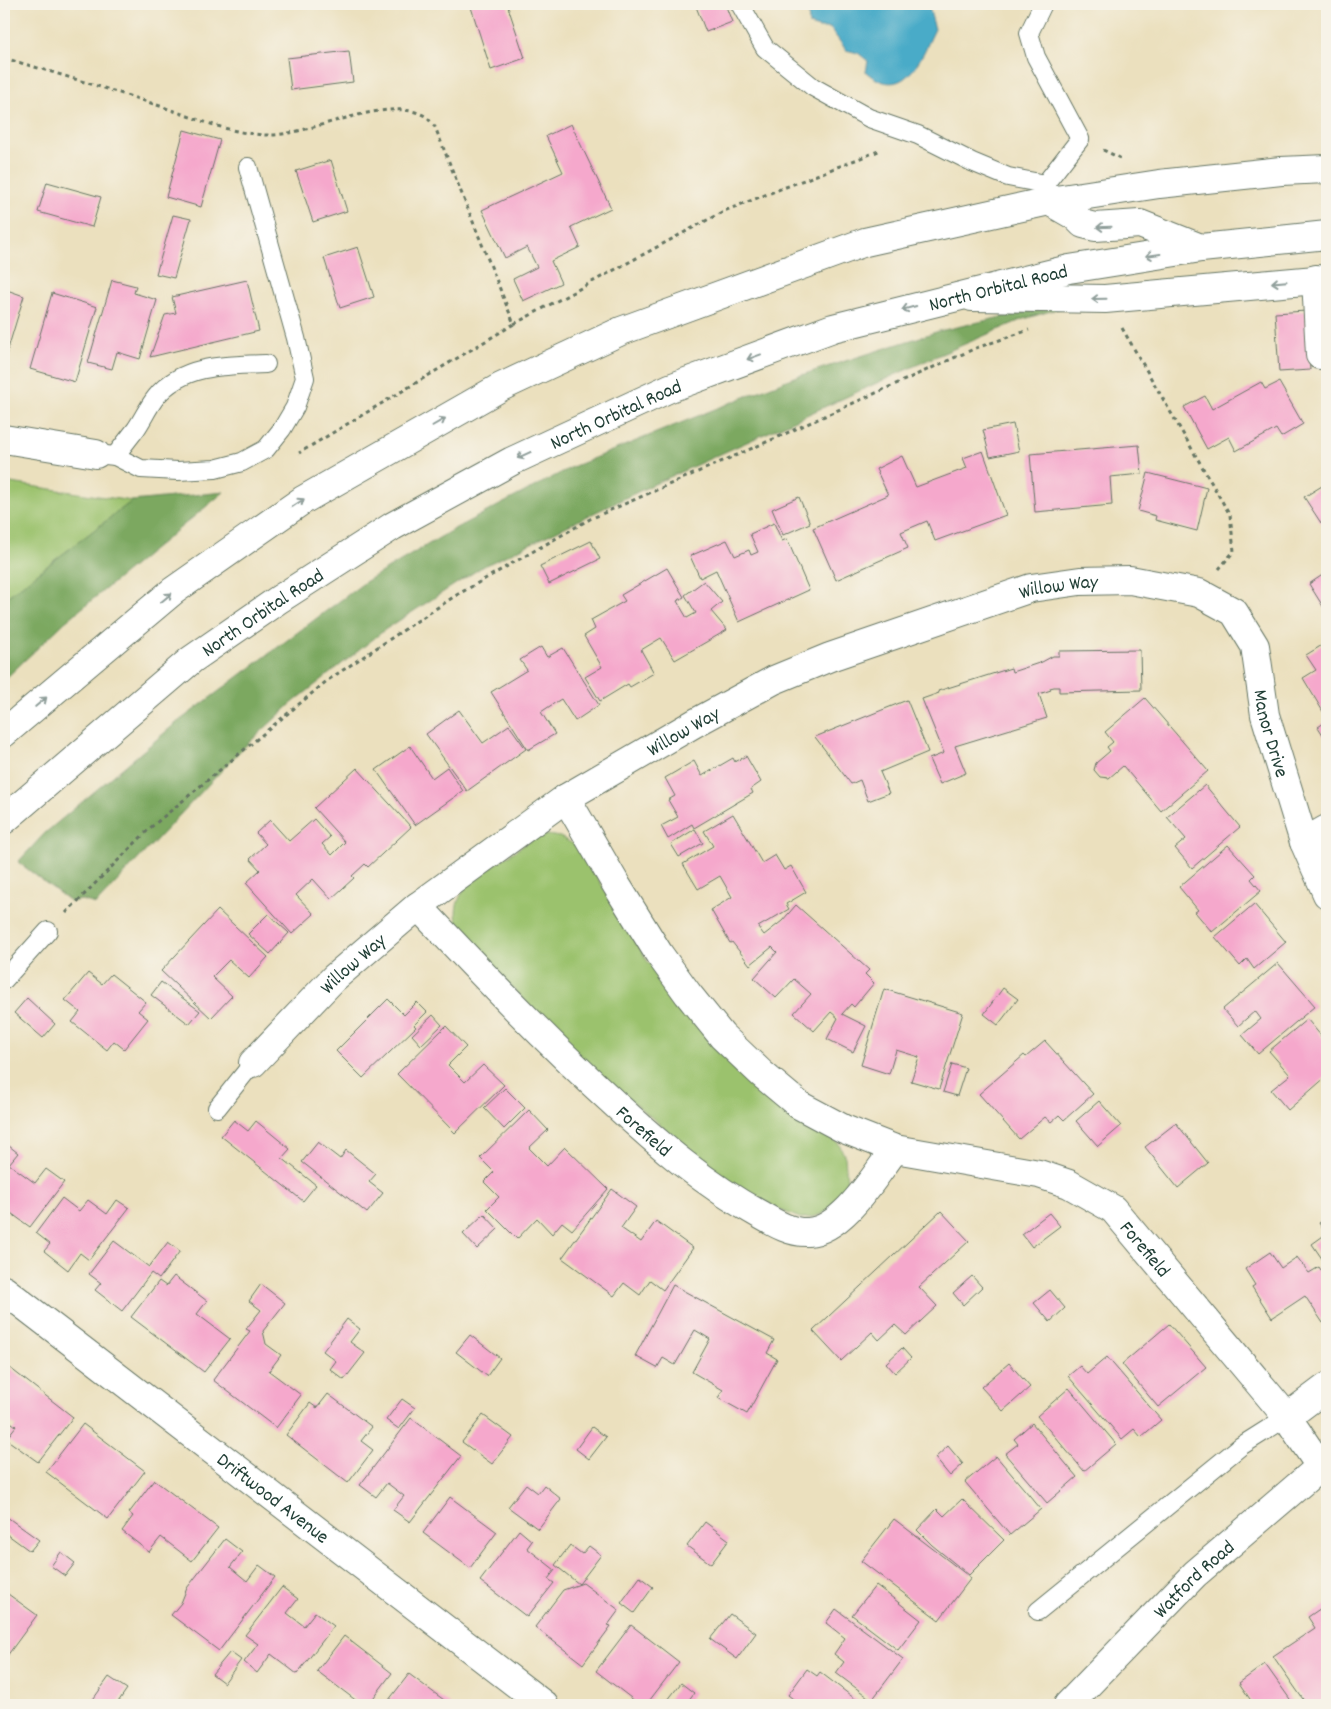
<svg xmlns="http://www.w3.org/2000/svg" width="1331" height="1709" font-family="Dekko,sans-serif">
<style>
.green{fill:#9bc26d;stroke:#5d8050}
.forest{fill:#7ca860;stroke:#4e724a}
.water{fill:#48abc8;stroke:#34747e}
.building{fill:#f5a8cc}
.lines{fill:none;stroke-linecap:round;stroke-linejoin:round}
.service-casing{stroke:#667664;stroke-width:20}
.minor-casing{stroke:#667664;stroke-width:30}
.secondary-casing{stroke:#667664;stroke-width:30}
.trunk-casing{stroke:#667664;stroke-width:30}
.path{stroke:#667664;stroke-width:3;stroke-dasharray:4 4;stroke-linecap:butt}
.service{stroke:#fff;stroke-width:18}
.minor{stroke:#fff;stroke-width:28}
.secondary{stroke:#fff;stroke-width:28}
.trunk{stroke:#fff;stroke-width:28}
.oneway{stroke:#8f9e9a}
.labels{text-anchor:middle;stroke-width:4.5;stroke-linejoin:round;paint-order:stroke}
.street-label{font-size:20px;fill:#1f3d34;stroke:#f7f3e8}
</style>
<rect width="100%" height="100%" fill="#f7f3e8"/>
<filter id="ink" filterUnits="userSpaceOnUse"><feTurbulence type="fractalNoise" baseFrequency=".02" numOctaves="2"/><feDisplacementMap in="SourceGraphic" scale="10" xChannelSelector="R" yChannelSelector="G"/><feConvolveMatrix kernelMatrix="1 2 1 2 8 2 1 2 1" color-interpolation-filters="sRGB"/></filter>
<filter id="wash" filterUnits="userSpaceOnUse"><feTurbulence type="fractalNoise" baseFrequency=".0096" numOctaves="4" result="noise"/><feDisplacementMap in="SourceGraphic" scale="20" xChannelSelector="R" yChannelSelector="G"/><feGaussianBlur stdDeviation="1.12" result="paint"/><feColorMatrix in="noise" values="0 0 0 0 0 0 0 0 0 0 0 0 0 0 0 0 0 1.4 0 .05"/><feComposite in="paint" operator="in"/></filter>
<g filter="url(#wash)">
<rect width="100%" height="100%" fill="#ebe0be"/>
<g class="green">
<path d="M4,482L132,501L4,599Z"/>
<path d="M547,835L560,837L579,847L648,962L839,1144L845,1157L847,1181L844,1192L838,1201L823,1214L808,1218H800L780,1210L724,1178L572,1051L461,933C452,913 456,900 469,882L534,838Z"/>
</g>
<g class="forest">
<path d="M1073,304L1021,320L930,359L650,486L482,567L386,629L291,704L240,751L96,904L81,900L71,902L18,862L45,833L175,724L365,582L454,529L572,467L789,379L939,331L1055,305Z"/>
<path d="M224,492L65,622L4,680V599L132,501Z"/>
</g>
<path class="water" d="M804,4H928L935,29C921,58 905,104 866,72L868,61L858,53L846,50L830,28H819L809,25L808,8Z"/>
<g id="blocks">
<g class="building">
<path d="M470,4H507L525,58L491,70Z"/>
<path d="M695,4H725L732,22L706,32Z"/>
<path d="M349,51L353,82L291,90L287,58Z"/>
<path d="M571,124L611,208L571,227L580,247L551,261L561,283L523,301L513,279L537,267L527,247L505,258L482,210L563,172L546,136Z"/>
<path d="M184,130L220,140L201,207L166,197Z"/>
<path d="M331,160L347,211L313,222L296,171Z"/>
<path d="M47,182L101,197L92,227L38,212Z"/>
<path d="M173,215L191,219L174,278L156,274Z"/>
<path d="M358,247L374,297L340,308L324,258Z"/>
<path d="M112,280L136,286L134,293L157,300L140,359L117,352L112,369L88,363Z"/>
<path d="M247,280L259,331L150,357L165,315L176,313L172,297Z"/>
<path d="M4,289L24,296L4,362Z"/>
<path d="M52,293L97,307L75,382L30,369Z"/>
<path d="M1306,311L1310,370L1279,372L1275,313Z"/>
<path d="M1261,382L1265,389L1279,382L1303,424L1281,437L1276,429L1236,451L1229,437L1207,449L1184,407L1205,396L1212,409Z"/>
<path d="M1013,424L1019,451L990,457L983,430Z"/>
<path d="M1139,445L1142,474L1110,477L1112,505L1035,512L1030,454Z"/>
<path d="M983,451L1006,515L935,541L927,521L901,532L908,548L836,580L813,528L888,495L876,469L902,456L916,487L967,468L963,458Z"/>
<path d="M1148,473L1207,488L1197,531L1155,520L1156,516L1138,511Z"/>
<path d="M1327,483V519L1321,523L1304,497Z"/>
<path d="M799,497L810,523L783,535L772,509Z"/>
<path d="M774,523L782,541L787,539L809,590L739,622L716,570L700,578L690,556L727,540L735,556L749,550L751,555L758,552L750,534Z"/>
<path d="M591,541L600,559L549,584L540,566Z"/>
<path d="M667,568L684,597L677,601L687,618L696,613L685,595L704,581L722,602L711,611L727,630L675,660L661,638L641,650L654,673L630,687L628,684L600,701L585,677L602,667L584,636L595,629L591,620L625,601L621,595Z"/>
<path d="M1327,572V606L1324,608L1309,584Z"/>
<path d="M1327,642V714L1325,715L1303,678L1316,670L1306,655Z"/>
<path d="M541,647L547,657L563,648L599,705L575,721L561,699L550,706L541,712L555,734L528,750L491,692L527,670L520,660Z"/>
<path d="M1140,650L1141,690L1059,692V687H1054L1050,688L1051,690L1039,694L1047,718L955,746L966,773L940,784L929,759L944,753L922,699L939,693L938,691L1011,668L1012,672L1042,662L1053,656H1059V651Z"/>
<path d="M1145,698L1208,771L1161,811L1123,766L1109,778L1100,777L1094,770L1096,763L1110,751L1107,747L1113,742L1105,732Z"/>
<path d="M907,700L928,752L880,772L889,793L868,801L860,780L851,784L815,737Z"/>
<path d="M459,710L483,743L509,725L526,749L467,791L426,734Z"/>
<path d="M1327,721V741L1318,727Z"/>
<path d="M410,746L432,778L447,767L463,791L415,825L376,770Z"/>
<path d="M746,756L761,782L751,789L753,793L694,828L692,824L668,839L661,826L678,817L668,800L675,796L665,778L694,761L702,776L733,758L735,762Z"/>
<path d="M357,768L411,827L368,867L365,864L352,876L354,878L331,899L313,879L296,895L314,914L292,934L246,883L260,870L250,859L266,844L256,833L270,820L289,841L314,819L330,837L322,844L332,855L345,842L314,808Z"/>
<path d="M1205,785L1240,827L1192,868L1175,848L1186,839L1167,817Z"/>
<path d="M733,814L762,863L775,855L784,870L791,866L806,892L786,904L789,909L758,927L764,935L782,921L796,905L869,970L865,974L874,983L854,1007L851,1004L842,1014L866,1026L853,1052L827,1039L838,1018L831,1012L814,1031L794,1013L811,994L794,979L776,998L754,978L777,952L772,947L750,965L732,942L730,943L711,910L732,897L720,876L698,889L683,864L713,846L704,831Z"/>
<path d="M695,829L703,843L679,857L671,844Z"/>
<path d="M1228,845L1255,875L1251,879L1261,891L1212,932L1195,912L1198,910L1179,887Z"/>
<path d="M1254,904L1286,942L1254,969L1247,959L1240,966L1215,937Z"/>
<path d="M218,910L268,957L249,978L229,960L212,977L232,996L211,1018L161,971Z"/>
<path d="M268,914L289,933L270,954L248,934Z"/>
<path d="M1278,963L1315,1006L1258,1054L1242,1035L1261,1019L1255,1011L1238,1026L1223,1009Z"/>
<path d="M88,973L102,984L111,974L146,1002L138,1011L148,1019L124,1049L114,1041L107,1050L72,1022L80,1012L65,1000Z"/>
<path d="M161,982L200,1011L189,1024L151,995Z"/>
<path d="M1003,988L1018,999L998,1025L984,1014Z"/>
<path d="M884,989L963,1013L939,1089L911,1081L919,1057L896,1050L889,1074L861,1065Z"/>
<path d="M27,998L55,1024L43,1038L14,1013Z"/>
<path d="M388,999L404,1015L417,1002L427,1012L414,1025L416,1027L363,1078L336,1051Z"/>
<path d="M433,1015L442,1025L421,1045L412,1035Z"/>
<path d="M1307,1019L1327,1043V1076L1288,1110L1271,1090L1290,1075L1269,1051Z"/>
<path d="M446,1026L466,1047L448,1065L465,1082L483,1065L504,1085L455,1133L397,1074Z"/>
<path d="M1045,1041L1093,1094L1064,1120L1059,1115L1051,1122L1045,1117L1019,1139L979,1094L1024,1055L1026,1057Z"/>
<path d="M952,1064L966,1068L957,1096L943,1092Z"/>
<path d="M505,1088L525,1108L504,1129L484,1108Z"/>
<path d="M1099,1101L1121,1126L1098,1146L1076,1121Z"/>
<path d="M529,1110L548,1130L529,1148L547,1166L565,1147L608,1189L572,1230L562,1222L552,1234L537,1218L517,1239L487,1209L499,1197L484,1182L494,1172L480,1158Z"/>
<path d="M234,1120L248,1131L256,1121L290,1149L282,1158L316,1185L303,1201L221,1136Z"/>
<path d="M1176,1123L1208,1163L1178,1188L1145,1147Z"/>
<path d="M4,1142L18,1153L9,1164L35,1183L46,1169L64,1182L30,1227L4,1208Z"/>
<path d="M318,1142L340,1159L346,1150L376,1174L369,1182L383,1193L367,1213L302,1162Z"/>
<path d="M612,1189L636,1207L621,1228L641,1242L656,1221L693,1248L663,1290L650,1280L640,1295L624,1283L614,1296L562,1258Z"/>
<path d="M62,1198L79,1211L88,1200L107,1214L117,1200L129,1208L89,1260L80,1253L68,1270L44,1251L50,1244L36,1233Z"/>
<path d="M941,1211L969,1241L919,1287L937,1306L906,1335L895,1325L879,1340L872,1332L841,1361L813,1331Z"/>
<path d="M1049,1213L1060,1226L1032,1247L1022,1234Z"/>
<path d="M484,1214L498,1229L477,1249L463,1234Z"/>
<path d="M1327,1217V1266L1312,1244L1326,1234L1319,1223Z"/>
<path d="M114,1241L149,1267L168,1242L180,1251L159,1279L151,1273L122,1311L95,1290L101,1283L89,1274Z"/>
<path d="M1270,1252L1281,1268L1297,1257L1309,1273L1319,1267L1327,1279V1321L1323,1323L1305,1296L1272,1318L1252,1287L1255,1285L1245,1269Z"/>
<path d="M174,1276L207,1301L197,1314L230,1339L204,1372L131,1317L159,1281L166,1286Z"/>
<path d="M972,1276L982,1287L963,1305L953,1293Z"/>
<path d="M261,1284L285,1303L263,1331L266,1344L281,1355L269,1371L301,1395L276,1428L213,1380L250,1331L246,1329L261,1310L249,1301Z"/>
<path d="M673,1285L774,1340L767,1353L777,1359L747,1414L718,1398L723,1390L692,1372L710,1339L695,1330L675,1365L663,1358L657,1368L635,1356Z"/>
<path d="M1050,1290L1065,1308L1050,1322L1034,1303Z"/>
<path d="M347,1319L360,1329L350,1342L365,1353L344,1380L330,1369L336,1361L323,1351Z"/>
<path d="M1169,1324L1206,1367L1158,1407L1122,1364Z"/>
<path d="M470,1335L500,1358L487,1376L456,1352Z"/>
<path d="M902,1348L911,1358L895,1373L886,1363Z"/>
<path d="M1107,1357L1161,1420L1141,1437L1134,1429L1122,1439L1068,1376L1080,1366L1087,1374Z"/>
<path d="M1009,1363L1030,1387L1003,1411L981,1387Z"/>
<path d="M10,1368L73,1417L38,1462L6,1439L16,1426L4,1417V1376Z"/>
<path d="M1069,1388L1116,1444L1084,1471L1037,1416Z"/>
<path d="M328,1394L372,1427L361,1441L373,1450L348,1483L286,1435L310,1403L317,1408Z"/>
<path d="M402,1399L415,1408L399,1429L386,1420Z"/>
<path d="M483,1415L513,1437L492,1464L462,1442Z"/>
<path d="M411,1418L461,1456L410,1522L393,1510L404,1496L387,1483L376,1497L360,1485Z"/>
<path d="M1032,1423L1077,1477L1047,1503L1005,1454L1018,1444L1014,1439Z"/>
<path d="M83,1424L145,1471L108,1519L46,1472Z"/>
<path d="M592,1427L606,1437L589,1459L576,1449Z"/>
<path d="M948,1446L963,1464L950,1476L935,1458Z"/>
<path d="M996,1456L1041,1509L1010,1535L965,1482Z"/>
<path d="M154,1480L218,1528L192,1561L161,1537L149,1552L122,1531L133,1516L129,1513Z"/>
<path d="M526,1484L538,1493L544,1485L561,1499L538,1529L508,1507Z"/>
<path d="M450,1497L497,1532L470,1568L423,1533Z"/>
<path d="M962,1499L1004,1540L969,1575L932,1545L917,1530L937,1509L944,1516Z"/>
<path d="M7,1517L39,1540L30,1551L4,1532V1522Z"/>
<path d="M894,1519L971,1578L939,1620L861,1561Z"/>
<path d="M705,1522L729,1540L711,1564L687,1546Z"/>
<path d="M519,1530L532,1541L527,1548L555,1570L548,1579L554,1583L527,1617L480,1581Z"/>
<path d="M225,1539L242,1552L230,1567L247,1581L259,1565L275,1577L219,1651L171,1615L181,1603L187,1588Z"/>
<path d="M570,1545L582,1554L589,1546L601,1555L579,1584L555,1565Z"/>
<path d="M61,1552L75,1563L65,1576L51,1566Z"/>
<path d="M640,1577L653,1587L634,1613L621,1603Z"/>
<path d="M583,1583L619,1610L608,1625L611,1626L583,1664L535,1627L563,1590Z"/>
<path d="M876,1585L921,1620L898,1650L852,1615Z"/>
<path d="M282,1587L298,1599L287,1613L304,1626L315,1612L334,1626L297,1674L271,1654L257,1673L244,1662L258,1644L245,1635Z"/>
<path d="M8,1594L37,1615L4,1660V1601Z"/>
<path d="M1327,1604V1705H1307L1273,1656L1315,1628L1308,1617Z"/>
<path d="M836,1609L903,1659L872,1700L836,1673L844,1662L834,1654L845,1638L826,1623Z"/>
<path d="M730,1614L756,1633L737,1659L710,1639Z"/>
<path d="M631,1625L679,1662L646,1705H640L596,1671Z"/>
<path d="M344,1636L392,1673L368,1705H362L317,1671Z"/>
<path d="M230,1652L241,1660L224,1683L212,1674Z"/>
<path d="M1265,1664L1292,1702L1288,1705H1254L1239,1683Z"/>
<path d="M807,1669L817,1676L820,1672L863,1705H795L797,1702L788,1695Z"/>
<path d="M409,1674L433,1692L451,1705H385Z"/>
<path d="M109,1677L127,1689L116,1705H89Z"/>
<path d="M681,1683L694,1693L685,1705H664Z"/>
</g>
</g>
</g>
<g filter="url(#ink)">
<use href="#blocks" fill-opacity="0" stroke="#667664" stroke-width="1"/>
<g class="lines">
<defs>
<g id="service">
<path d="M740,4L765,48L813,87L869,118L918,135L972,162L1008,177L1045,184"/>
<path d="M1043,4L1029,33L1036,57L1080,139L1045,184L1048,195"/>
<path d="M96,454L115,456L141,469L178,471L215,469L242,462L266,449L282,429L295,407L305,378L296,338L248,167"/>
<path d="M115,456C122,447 129,438 136,429C143,419 148,407 156,397C182,364 228,365 266,364"/>
<path d="M4,980L48,931"/>
<path d="M217,1108L253,1063"/>
<path d="M1038,1611L1241,1446L1287,1417"/>
</g>
<g id="minor">
<path d="M1316,279L1320,355"/>
<path d="M972,297L1105,299L1327,279"/>
<path d="M4,439L96,454"/>
<path id="s1" d="M566,798L617,886L659,954L688,994L722,1036L762,1074L799,1105L844,1129L895,1149L1039,1174L1069,1184L1113,1209L1287,1417L1320,1466"/>
<path d="M1304,842L1327,829"/>
<path id="s2" d="M418,906C482,974 546,1041 615,1104C659,1145 706,1185 759,1214C773,1222 790,1233 808,1232C843,1230 875,1175 895,1149"/>
<path id="s3" d="M253,1063L334,978L418,906L566,798L695,723L774,680L830,657L1031,588L1080,581L1130,580L1199,593L1234,612L1255,646L1265,715L1304,842L1327,894"/>
<path id="s4" d="M4,1290L544,1705"/>
<path d="M1287,1417L1327,1387"/>
</g>
<g id="secondary">
<path id="s5" d="M1068,1705L1195,1574L1327,1461"/>
</g>
<g id="trunk">
<path d="M1049,201L1075,216L1083,224L1095,227L1140,224L1198,247"/>
<path d="M4,733L173,591L303,500L501,387L621,331L865,242L1049,201L1159,184L1281,171L1327,169"/>
<path id="s6" d="M4,820L191,660L278,600L393,526L512,461L670,388L833,328L1069,269L1201,248L1327,235"/>
</g>
</defs>
<use href="#service" class="service-casing"/>
<use href="#minor" class="minor-casing"/>
<use href="#secondary" class="secondary-casing"/>
<use href="#trunk" class="trunk-casing"/>
<g class="path">
<path d="M4,58C56,73 108,89 160,106C195,118 235,136 273,135C314,133 388,95 425,116C429,119 432,124 435,127L514,324L299,453"/>
<path d="M1103,150L1120,158"/>
<path d="M514,324L724,211L881,150"/>
<path d="M1122,328L1230,515L1234,551L1219,569"/>
<path d="M66,913L150,828L328,680L455,596L590,519L778,437L976,348L1029,330"/>
</g>
<use href="#service" class="service"/>
<use href="#minor" class="minor"/>
<use href="#secondary" class="secondary"/>
<use href="#trunk" class="trunk"/>
</g>
<defs><path id="oneway-shaft" d="M-6 0H5M1.5-3L5.5 0L1.5 3" fill="none" stroke-width="1.6" stroke-linecap="round" stroke-linejoin="round" transform="scale(1.25)"/></defs>
<g class="oneway">
<use href="#oneway-shaft" transform="translate(1104 227) rotate(178)"/>
<use href="#oneway-shaft" transform="translate(1153 255) rotate(172)"/>
<use href="#oneway-shaft" transform="translate(1279 282) rotate(175)"/>
<use href="#oneway-shaft" transform="translate(1099 299) rotate(179)"/>
<use href="#oneway-shaft" transform="translate(909 308) rotate(165)"/>
<use href="#oneway-shaft" transform="translate(754 357) rotate(160)"/>
<use href="#oneway-shaft" transform="translate(439 422) rotate(-30)"/>
<use href="#oneway-shaft" transform="translate(524 455) rotate(155)"/>
<use href="#oneway-shaft" transform="translate(298 503) rotate(-34)"/>
<use href="#oneway-shaft" transform="translate(166 598) rotate(-40)"/>
<use href="#oneway-shaft" transform="translate(41 702) rotate(-40)"/>
</g>
</g>
<g class="labels">
<g class="street-label">
<text dy="7" stroke="none"><textPath href="#s6" startOffset="1142">North Orbital Road</textPath></text>
<text dy="7" stroke="none"><textPath href="#s6" startOffset="738">North Orbital Road</textPath></text>
<text dy="7" stroke="none"><textPath href="#s3" startOffset="951">Willow Way</textPath></text>
<text dy="7" stroke="none"><textPath href="#s6" startOffset="332">North Orbital Road</textPath></text>
<text dy="7" stroke="none"><textPath href="#s3" startOffset="546">Willow Way</textPath></text>
<text dy="7" stroke="none"><textPath href="#s3" startOffset="1262">Manor Drive</textPath></text>
<text dy="7" stroke="none"><textPath href="#s3" startOffset="141">Willow Way</textPath></text>
<text dy="7" stroke="none"><textPath href="#s2" startOffset="319">Forefield</textPath></text>
<text dy="7" stroke="none"><textPath href="#s1" startOffset="774">Forefield</textPath></text>
<text dy="7" stroke="none"><textPath href="#s4" startOffset="340">Driftwood Avenue</textPath></text>
<text dy="7" stroke="none"><textPath href="#s5" startOffset="178">Watford Road</textPath></text>
</g>
</g>
<rect width="1331" height="1709" fill="none" stroke="#f7f3e8" stroke-width="20"/>
</svg>
